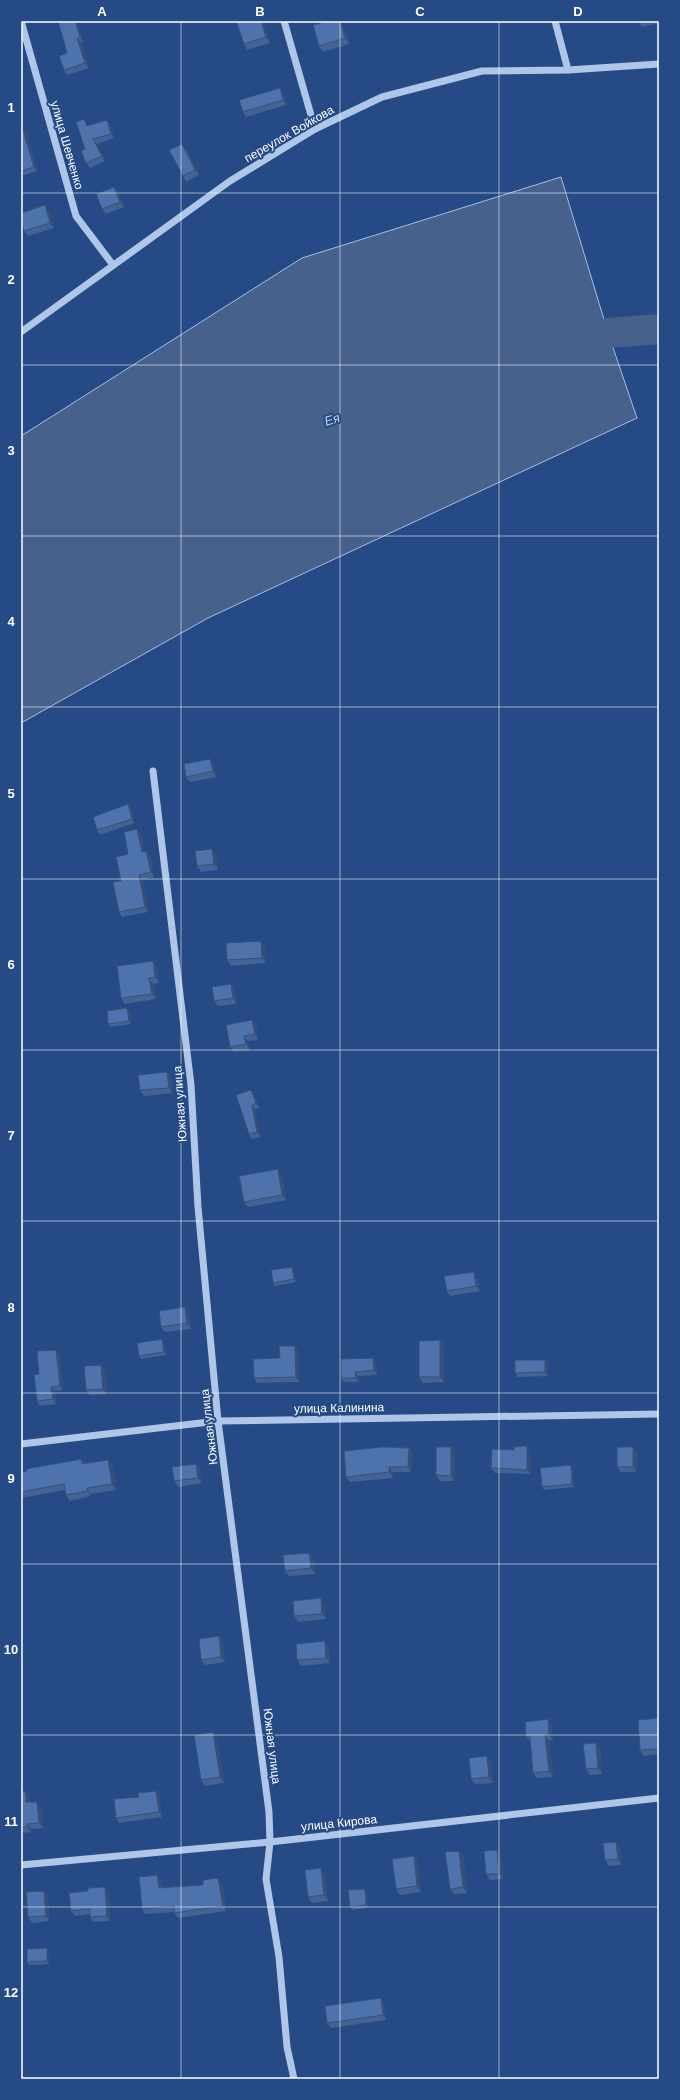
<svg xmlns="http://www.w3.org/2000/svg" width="680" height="2100" font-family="Helvetica,sans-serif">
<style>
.water{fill:#47618c;stroke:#a4c0e8}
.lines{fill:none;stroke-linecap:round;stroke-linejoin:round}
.river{stroke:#47618c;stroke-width:30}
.minor{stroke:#afc6e8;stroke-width:7}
.wall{fill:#436394}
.shaded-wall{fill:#375078}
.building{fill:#4e73ac;stroke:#375078}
.grid{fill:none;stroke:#fff;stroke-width:1;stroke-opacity:0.55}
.labels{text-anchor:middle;stroke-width:4;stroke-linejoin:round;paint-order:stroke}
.street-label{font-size:12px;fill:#fff;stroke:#254a85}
.water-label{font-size:13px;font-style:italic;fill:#bbd0ef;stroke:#254a85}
.neatline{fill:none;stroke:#fff;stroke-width:1.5}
.grid-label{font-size:13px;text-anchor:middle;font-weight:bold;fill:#fff}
</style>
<rect width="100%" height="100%" fill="#254a85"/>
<path class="water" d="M561,177L608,333L637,418L208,618L21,723V436L302,258Z"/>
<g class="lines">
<path class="river" d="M569,345L608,333L659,329"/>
<g class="minor">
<path d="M21,21L76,216L113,265"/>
<path d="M284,21L315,129"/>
<path d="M555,21L568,70"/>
<path d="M21,332L230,181L315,129L382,97L482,71L568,70L659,64"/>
<path d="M153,771L191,1085L198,1207L218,1421L269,1812L270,1842L266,1879L279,1957L287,2047L294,2079"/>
<path d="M21,1444L218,1421L659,1414"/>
<path d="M21,1865L270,1842L659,1798"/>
</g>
</g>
<g class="wall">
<path d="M77,21L83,42H81L89,68L67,75L64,70L67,53Z"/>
<path d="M236,21H263L270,43L247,50L244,44Z"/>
<path d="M327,21H341L342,23L349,44L323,52L319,46Z"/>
<path d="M638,21H659V23L642,27Z"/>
<path d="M280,88L283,92L286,105L246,117L243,112Z"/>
<path d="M87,123L88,126L110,125L114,138L97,144L105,161L90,168L86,163L85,149Z"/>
<path d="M23,131L27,136L37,171L21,176V132Z"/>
<path d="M186,149L199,175L186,182L183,176Z"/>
<path d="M114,187L118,192L124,207L106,214L102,209Z"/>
<path d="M49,211L54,228L28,236L24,231Z"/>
<path d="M214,764L216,777L190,782L186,777Z"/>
<path d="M131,808L134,823L100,835L97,830Z"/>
<path d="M141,834L144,851H146L150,856L154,877L143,880L148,912L122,917L119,912L121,881L128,854Z"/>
<path d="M216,855L218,870L201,872L197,866Z"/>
<path d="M264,946L266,963L231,966L227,960Z"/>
<path d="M153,961L156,966L159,983L153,984L156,999L125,1004L121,998Z"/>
<path d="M234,990L236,1004L218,1006L214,1001Z"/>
<path d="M129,1011L131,1024L110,1027L108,1024Z"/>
<path d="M252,1020L256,1026L258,1040L248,1041L250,1050L234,1052L230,1047Z"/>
<path d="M171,1077L172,1093L144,1096L140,1090Z"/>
<path d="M254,1094L259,1108L255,1109L260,1137L252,1139L249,1134L236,1095Z"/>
<path d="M281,1174L286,1200L248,1207L244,1202Z"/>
<path d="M292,1267L294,1270L296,1282L275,1286L273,1283Z"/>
<path d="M477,1277L480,1291L450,1296L447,1291Z"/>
<path d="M185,1307L189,1313L191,1329L165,1332L161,1327Z"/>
<path d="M440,1340L444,1346V1382L423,1383L419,1377Z"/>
<path d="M164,1342L166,1355L141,1359L139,1356Z"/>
<path d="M298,1350L299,1382L257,1383L254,1378L280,1358Z"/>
<path d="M59,1355L63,1390L55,1391L56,1404L40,1406L37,1401Z"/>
<path d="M376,1362L377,1375L358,1376L359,1382H344L341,1378Z"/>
<path d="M548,1363V1376L518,1377L515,1373Z"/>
<path d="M105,1370L107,1394L90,1395L86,1390Z"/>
<path d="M451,1447L455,1452L454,1481H440L436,1475Z"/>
<path d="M633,1447L637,1453L636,1472H621L617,1467Z"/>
<path d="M409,1448L412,1453L411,1472H392L393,1478L350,1482L346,1477Z"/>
<path d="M514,1450L530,1451L531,1474L495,1473L491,1468Z"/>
<path d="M81,1459L84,1463L112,1465L116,1490L90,1494L91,1496L70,1501L66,1495L65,1490L21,1498V1472Z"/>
<path d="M196,1464L200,1469L202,1483L178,1487L174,1481Z"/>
<path d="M571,1465L573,1468L574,1487L544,1490L542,1487Z"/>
<path d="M309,1553L313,1558L315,1574L289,1576L285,1571Z"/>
<path d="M324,1604L326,1619L298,1622L294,1616Z"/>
<path d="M219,1636L222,1641L225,1662L205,1665L201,1660Z"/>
<path d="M328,1647L330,1663L301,1666L297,1660Z"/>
<path d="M659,1718V1754L644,1756L640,1750Z"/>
<path d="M551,1725L553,1740L549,1741L553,1777L537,1778L533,1773L531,1742L526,1737Z"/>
<path d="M213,1732L217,1738L224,1783L205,1786L201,1780Z"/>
<path d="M600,1748L602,1774L590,1775L586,1769Z"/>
<path d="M491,1761L493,1783L475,1784L471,1779Z"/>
<path d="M21,1791H25L29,1796V1802L41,1807L43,1828L31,1829V1832L21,1833Z"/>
<path d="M159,1795L162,1817L119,1823L116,1818Z"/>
<path d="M616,1842L620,1847L621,1865L608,1866L605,1860Z"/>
<path d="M497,1850L501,1855L503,1879L490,1880L486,1874Z"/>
<path d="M459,1851L463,1856L467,1893L454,1894L450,1889Z"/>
<path d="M414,1856L417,1861L421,1892L400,1895L396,1889Z"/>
<path d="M324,1873L328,1901L312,1903L308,1897Z"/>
<path d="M157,1875L161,1881L162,1887L203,1885L222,1883L226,1911L178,1918L174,1913V1912L145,1914L142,1909Z"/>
<path d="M105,1887L109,1892L110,1921L93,1922L90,1917V1914L75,1916L71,1911L88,1891Z"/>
<path d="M366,1892L368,1908L352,1910L350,1907Z"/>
<path d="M48,1896L49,1921L32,1923L28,1917Z"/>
<path d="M47,1948L49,1951V1964L29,1965L27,1962Z"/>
<path d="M384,2003L386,2020L331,2028L327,2023Z"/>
</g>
<g class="shaded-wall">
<path d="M75,21H77L83,42L80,37Z"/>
<path d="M261,21H263L270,43L266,37Z"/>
<path d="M340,21H341L342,23L349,44L345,38Z"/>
<path d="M77,38L81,42L89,68L85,63Z"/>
<path d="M280,88L283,92L286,105L283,100Z"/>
<path d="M107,120L110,125L114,138L111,134Z"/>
<path d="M23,131L27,136L37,171L34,167Z"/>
<path d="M93,139L97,144L105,161L102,156Z"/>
<path d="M182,144L186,149L199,175L195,170Z"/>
<path d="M114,187L118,192L124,207L120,202Z"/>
<path d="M45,205L49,211L54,228L50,223Z"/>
<path d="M210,759L214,764L216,777L213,771Z"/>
<path d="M128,804L131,808L134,823L132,819Z"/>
<path d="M137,829L141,834L145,857L142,852Z"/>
<path d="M212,849L216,855L218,870L214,864Z"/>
<path d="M146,851L150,856L154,877L151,872Z"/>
<path d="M139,875L143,880L148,912L145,907Z"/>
<path d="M261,941L264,946L266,963L262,958Z"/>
<path d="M153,961L156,966L159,983L155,977Z"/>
<path d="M149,978L153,984L156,999L152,994Z"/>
<path d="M231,984L234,990L236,1004L233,998Z"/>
<path d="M127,1008L129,1011L131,1024L129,1021Z"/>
<path d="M252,1020L256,1026L258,1040L255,1034Z"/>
<path d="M244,1036L248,1041L250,1050L246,1044Z"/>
<path d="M167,1072L171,1077L172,1093L169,1088Z"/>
<path d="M251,1090L254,1094L259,1108L256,1103Z"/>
<path d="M252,1105L255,1109L260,1137L257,1132Z"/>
<path d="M278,1169L281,1174L286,1200L282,1195Z"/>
<path d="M292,1267L294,1270L296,1282L294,1279Z"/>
<path d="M474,1272L477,1277L480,1291L476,1286Z"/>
<path d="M185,1307L189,1313L191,1329L187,1323Z"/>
<path d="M162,1339L164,1342L166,1355L164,1352Z"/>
<path d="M440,1340L444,1346V1382L440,1377Z"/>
<path d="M295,1346L298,1350L299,1382L296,1377Z"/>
<path d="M56,1350L59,1355L63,1390L60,1386Z"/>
<path d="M373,1358L376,1362L377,1375L374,1370Z"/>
<path d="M545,1360L548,1363V1376L545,1372Z"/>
<path d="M101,1365L105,1370L107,1394L103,1389Z"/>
<path d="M355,1372L358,1376L359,1382L356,1378Z"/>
<path d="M51,1387L55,1391L56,1404L53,1399Z"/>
<path d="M527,1446L530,1451L531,1474L527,1470Z"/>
<path d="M451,1447L455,1452L454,1481L451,1476Z"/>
<path d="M633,1447L637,1453L636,1472L633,1467Z"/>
<path d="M409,1448L412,1453L411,1472L408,1467Z"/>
<path d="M108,1460L112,1465L116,1490L112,1484Z"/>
<path d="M196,1464L200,1469L202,1483L198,1478Z"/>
<path d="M571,1465L573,1468L574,1487L572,1484Z"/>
<path d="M389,1467L392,1472L393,1478L389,1472Z"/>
<path d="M87,1488L91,1496L87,1491Z"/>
<path d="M309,1553L313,1558L315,1574L311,1568Z"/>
<path d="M321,1598L324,1604L326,1619L322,1614Z"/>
<path d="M219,1636L222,1641L225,1662L221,1657Z"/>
<path d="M325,1641L328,1647L330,1663L326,1658Z"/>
<path d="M548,1719L551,1725L553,1740L549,1735Z"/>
<path d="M213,1732L217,1738L224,1783L220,1777Z"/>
<path d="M545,1735L549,1741L553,1777L549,1771Z"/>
<path d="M596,1743L600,1748L602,1774L598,1768Z"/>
<path d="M487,1756L491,1761L493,1783L489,1777Z"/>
<path d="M25,1791L29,1796L30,1808L26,1802Z"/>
<path d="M156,1791L159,1795L162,1817L159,1812Z"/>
<path d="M37,1802L41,1807L43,1828L39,1823Z"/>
<path d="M27,1824L31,1829V1832L27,1827Z"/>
<path d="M616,1842L620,1847L621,1865L618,1859Z"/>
<path d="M497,1850L501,1855L503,1879L499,1874Z"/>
<path d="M459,1851L463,1856L467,1893L463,1887Z"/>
<path d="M414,1856L417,1861L421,1892L417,1886Z"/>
<path d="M321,1868L324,1873L328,1901L324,1895Z"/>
<path d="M157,1875L161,1881L162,1893L159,1888Z"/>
<path d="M218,1878L222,1883L226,1911L223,1906Z"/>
<path d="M105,1887L109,1892L110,1921L107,1916Z"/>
<path d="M365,1889L366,1892L368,1908L366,1905Z"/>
<path d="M44,1891L48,1896L49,1921L46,1916Z"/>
<path d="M47,1948L49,1951V1964L47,1961Z"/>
<path d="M381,1998L384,2003L386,2020L383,2015Z"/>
</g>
<g class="building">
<path d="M58,21H75L80,37L77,38L85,63L64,70L59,56L67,53Z"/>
<path d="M236,21H261L266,37L244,44Z"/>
<path d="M327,21H340L345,38L319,46L313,25Z"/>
<path d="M280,88L283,100L243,112L239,100Z"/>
<path d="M84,119L87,126L107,120L111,134L93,139L102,156L86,163L81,151L85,149L76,122Z"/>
<path d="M23,131L34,167L21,171V132Z"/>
<path d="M182,144L195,170L183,176L169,150Z"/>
<path d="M114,187L120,202L102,209L96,194Z"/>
<path d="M45,205L50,223L24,231L21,220V213Z"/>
<path d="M210,759L213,771L186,777L184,764Z"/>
<path d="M128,804L132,819L97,830L93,817Z"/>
<path d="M137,829L142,852L146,851L151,872L139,875L145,907L119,912L113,882L121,881L116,857L128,854L124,832Z"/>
<path d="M212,849L214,864L197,866L195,851Z"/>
<path d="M261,941L262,958L227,960L226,943Z"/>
<path d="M153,961L155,977L149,978L152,994L121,998L117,966Z"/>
<path d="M231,984L233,998L214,1001L212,987Z"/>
<path d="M127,1008L129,1021L108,1024L107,1011Z"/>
<path d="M252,1020L255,1034L244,1036L246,1044L230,1047L226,1025Z"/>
<path d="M167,1072L169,1088L140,1090L138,1075Z"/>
<path d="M251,1090L256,1103L252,1105L257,1132L249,1134L236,1095Z"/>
<path d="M278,1169L282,1195L244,1202L239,1176Z"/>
<path d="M292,1267L294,1279L273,1283L271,1270Z"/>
<path d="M474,1272L476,1286L447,1291L444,1276Z"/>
<path d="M185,1307L187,1323L161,1327L159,1311Z"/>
<path d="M162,1339L164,1352L139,1356L137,1343Z"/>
<path d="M440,1340V1377H419V1341Z"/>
<path d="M279,1346H295L296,1377L254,1378L253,1359L280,1358Z"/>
<path d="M56,1350L60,1386L51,1387L53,1399L37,1401L34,1375L39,1374L37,1351Z"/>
<path d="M373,1358L374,1370L355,1372L356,1378H341V1359Z"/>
<path d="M515,1360H545V1372L515,1373Z"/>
<path d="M101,1365L103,1389L86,1390L84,1366Z"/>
<path d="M527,1446V1470L491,1468L492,1449L514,1450V1447Z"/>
<path d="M382,1447L409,1448L408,1467H389V1472L346,1477L344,1451Z"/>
<path d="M436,1447H451V1476L436,1475Z"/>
<rect x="617" y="1447" width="16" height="20"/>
<path d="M81,1459L82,1464L108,1460L112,1484L87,1488V1491L66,1495L64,1484L21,1492V1472L27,1471L26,1469Z"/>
<path d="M196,1464L198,1478L174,1481L172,1467Z"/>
<path d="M571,1465L572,1484L542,1487L540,1468Z"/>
<path d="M309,1553L311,1568L285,1571L283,1555Z"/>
<path d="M321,1598L322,1614L294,1616L293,1601Z"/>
<path d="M219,1636L221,1657L201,1660L199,1639Z"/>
<path d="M325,1641L326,1658L297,1660L296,1644Z"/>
<path d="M659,1718V1749L640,1750L638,1720Z"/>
<path d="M548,1719L549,1735H545L549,1771L533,1773L530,1737H526L525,1722Z"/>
<path d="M213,1732L220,1777L201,1780L194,1735Z"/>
<path d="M596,1743L598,1768L586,1769L583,1744Z"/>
<path d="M487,1756L489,1777L471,1779L469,1758Z"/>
<path d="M21,1791H25L26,1802H37L39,1823L27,1824V1827H21Z"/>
<path d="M156,1791L159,1812L116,1818L114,1799L139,1797L138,1793Z"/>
<path d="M616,1842L618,1859L605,1860L603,1843Z"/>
<path d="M497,1850L499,1874H486L484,1851Z"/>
<path d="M459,1851L463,1887L450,1889L445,1852Z"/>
<path d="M414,1856L417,1886L396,1889L392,1859Z"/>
<path d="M321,1868L324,1895L308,1897L305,1870Z"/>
<path d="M157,1875L159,1888L203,1885V1880L218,1878L223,1906L174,1913V1906L142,1909L139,1877Z"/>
<path d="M105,1887L107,1916L90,1917V1909L71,1911L69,1893L88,1891V1888Z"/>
<path d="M365,1889L366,1905L350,1907L348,1890Z"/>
<path d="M44,1891L46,1916L28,1917L26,1892Z"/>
<path d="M47,1948V1961L27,1962V1949Z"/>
<path d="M381,1998L383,2015L327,2023L325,2006Z"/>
</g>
<path class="grid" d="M181,21V2079M340,21V2079M499,21V2079M21,193H659M21,365H659M21,536H659M21,707H659M21,879H659M21,1050H659M21,1221H659M21,1393H659M21,1564H659M21,1735H659M21,1907H659"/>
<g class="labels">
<g class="street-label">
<text transform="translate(289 134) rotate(-30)" y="4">переулок Войкова</text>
<text transform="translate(67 145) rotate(74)" y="4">улица Шевченко</text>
<text transform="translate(180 1104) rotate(-94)" y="4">Южная улица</text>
<text transform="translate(339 1408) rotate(-1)" y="4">улица Калинина</text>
<text transform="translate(209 1427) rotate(-97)" y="4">Южная улица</text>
<text transform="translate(272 1746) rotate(83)" y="4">Южная улица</text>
<text transform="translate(339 1823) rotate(-6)" y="4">улица Кирова</text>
</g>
<g class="water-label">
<text transform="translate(332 419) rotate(-17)" y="5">Ея</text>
</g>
</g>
<rect width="680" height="2100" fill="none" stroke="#254a85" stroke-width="44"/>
<rect x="22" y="22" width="636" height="2056" class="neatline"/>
<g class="grid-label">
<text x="102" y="16">A</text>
<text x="260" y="16">B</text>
<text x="420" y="16">C</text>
<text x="578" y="16">D</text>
<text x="11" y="112">1</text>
<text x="11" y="284">2</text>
<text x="11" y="455">3</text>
<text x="11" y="626">4</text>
<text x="11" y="798">5</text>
<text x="11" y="969">6</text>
<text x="11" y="1140">7</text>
<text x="11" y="1312">8</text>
<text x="11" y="1483">9</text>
<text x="11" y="1654">10</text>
<text x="11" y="1826">11</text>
<text x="11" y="1997">12</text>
</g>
</svg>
